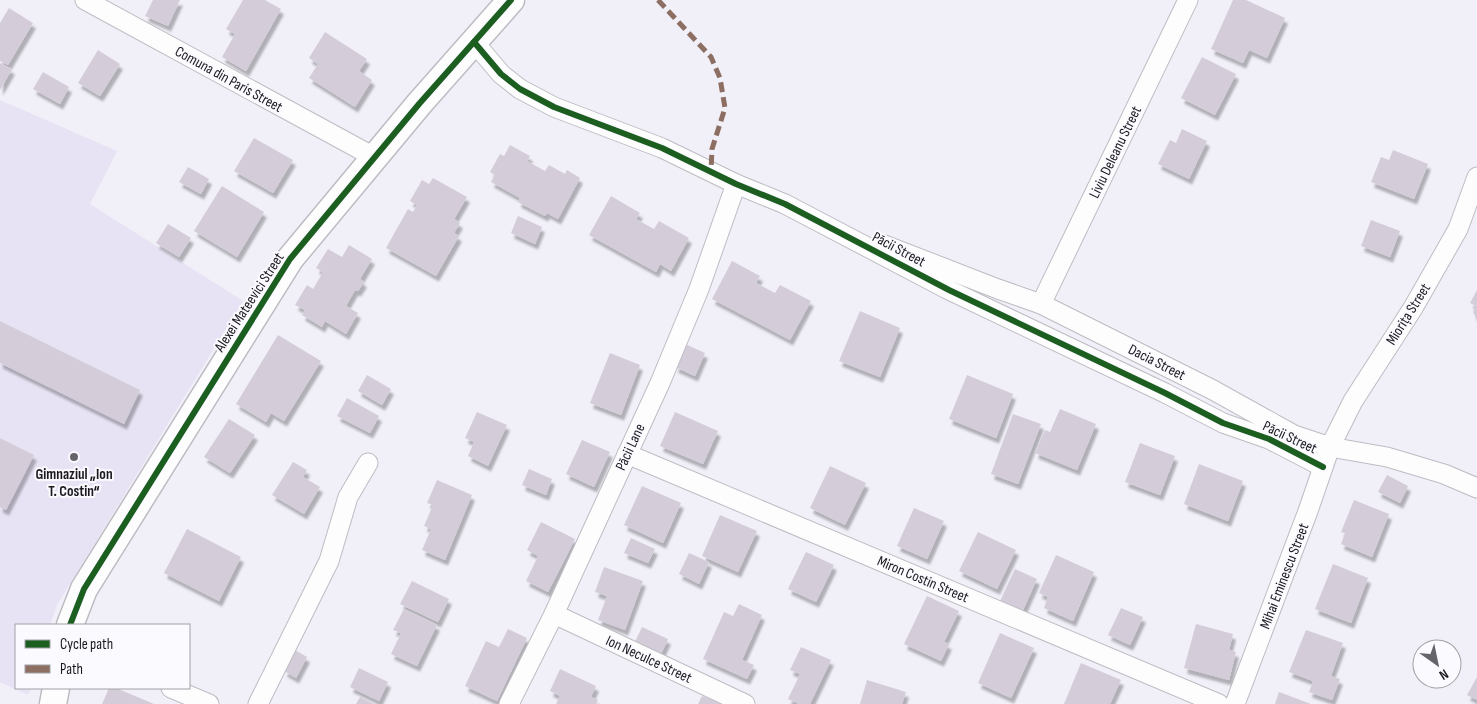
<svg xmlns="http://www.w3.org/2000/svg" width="1477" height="704" font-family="'Sofia Sans Condensed',sans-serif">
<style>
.built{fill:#e8e3f4}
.building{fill:#d4cdd9;filter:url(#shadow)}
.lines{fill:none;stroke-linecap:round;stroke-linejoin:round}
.street-casing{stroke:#bebcc3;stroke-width:21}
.secondary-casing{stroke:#bebcc3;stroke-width:29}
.street{stroke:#fdfdfe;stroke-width:19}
.secondary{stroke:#fdfdfe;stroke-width:26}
.quiet{stroke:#8d6e63;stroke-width:5;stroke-dasharray:10 5;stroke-linecap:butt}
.cycleway-casing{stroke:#fbfafe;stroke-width:9}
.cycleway{stroke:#1b5e20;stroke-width:6}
.poi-dot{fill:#66646b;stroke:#fbfafe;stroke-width:2}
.labels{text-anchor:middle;stroke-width:4;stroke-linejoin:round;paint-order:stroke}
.street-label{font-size:15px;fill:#1b191f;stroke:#fbfafe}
.poi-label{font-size:15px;font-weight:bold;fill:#1b191f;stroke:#fbfafe}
</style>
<defs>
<filter id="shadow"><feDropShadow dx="3" dy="5.5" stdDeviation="1" flood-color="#0004"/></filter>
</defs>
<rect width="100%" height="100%" fill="#f1eff8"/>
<path class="built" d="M0,100L117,151L90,204L243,301L57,605L50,625H16V688H31L28,695L0,682Z"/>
<g class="building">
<path d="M153,0H180L168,26L145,16Z"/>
<path d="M243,0H265L281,9L246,71L222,57L235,34L226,29Z"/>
<path d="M1233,0H1246L1285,18L1267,58L1249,50L1243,63L1211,49Z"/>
<path d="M9,8L33,23L8,65L0,61V23Z"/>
<path d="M325,32L367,59L359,71L372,80L355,107L309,78L318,64L309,58Z"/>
<path d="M98,50L120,64L100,96L78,83Z"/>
<path d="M1202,57L1236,74L1215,115L1181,98Z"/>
<path d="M0,63L12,69L0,90Z"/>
<path d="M43,72L69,87L60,104L33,89Z"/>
<path d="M1182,129L1207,141L1189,179L1158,164L1170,140L1176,143Z"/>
<path d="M254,138L293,160L273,193L234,171Z"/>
<path d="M510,145L530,156L527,161L545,171L549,165L565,174L567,170L580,178L558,219L547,213L545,216L518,202L520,198L491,182L495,175L490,172L500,154L504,156Z"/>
<path d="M1393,150L1428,164L1414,199L1371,182L1381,157L1389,160Z"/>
<path d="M188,167L209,179L201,194L179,182Z"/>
<path d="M433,178L467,197L454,219L460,223L454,233L459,236L436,276L386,248L408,209L413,212L417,205L410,201L422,180L429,184Z"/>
<path d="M222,186L264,212L237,257L194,231Z"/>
<path d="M611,196L640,213L636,219L654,229L659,221L689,238L671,271L660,264L656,272L589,235Z"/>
<path d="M518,216L542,227L535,244L511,233Z"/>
<path d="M1371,220L1400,231L1390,257L1361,246Z"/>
<path d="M168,224L191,238L179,257L156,243Z"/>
<path d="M349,245L372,259L360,279L364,282L358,291L355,290L346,306L358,313L346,334L325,321L322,327L302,315L305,310L295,305L307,285L313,289L323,272L316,268L328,249L342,257Z"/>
<path d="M732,261L760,276L756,283L775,293L780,285L811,301L790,340L712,299Z"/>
<path d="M1477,290V320L1473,312L1476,306L1470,303Z"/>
<path d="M860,311L900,328L880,377L839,361Z"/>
<path d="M0,321L140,390L124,424L0,363Z"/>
<path d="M278,335L321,361L284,421L271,413L266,422L236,404Z"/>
<path d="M685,344L705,353L695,376L675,367Z"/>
<path d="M610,353L640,365L621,415L590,403Z"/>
<path d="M367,375L391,389L382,405L358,391Z"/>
<path d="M967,375L1013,394L996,438L949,419Z"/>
<path d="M347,398L379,416L370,433L337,416Z"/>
<path d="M1060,409L1096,424L1077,470L1035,453L1045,430L1050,432Z"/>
<path d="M477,412L507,425L488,466L468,456L474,442L465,438Z"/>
<path d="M675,412L718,431L703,464L660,446Z"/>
<path d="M1013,414L1041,424L1018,484L991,474Z"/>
<path d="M229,419L255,435L230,473L204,457Z"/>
<path d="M0,438L34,455L6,510L0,507Z"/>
<path d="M582,440L610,452L594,487L566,474Z"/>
<path d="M1140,443L1175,456L1160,495L1125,482Z"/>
<path d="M293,462L307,470L303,477L320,487L304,514L272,495Z"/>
<path d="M1199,464L1243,481L1228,521L1184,504Z"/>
<path d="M830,466L866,483L845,525L810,508Z"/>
<path d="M529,469L552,479L546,495L522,485Z"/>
<path d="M1387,475L1408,486L1400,503L1378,492Z"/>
<path d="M437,480L472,495L445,560L422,550L431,529L424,526L433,505L427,503Z"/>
<path d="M642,486L681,503L663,543L624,525Z"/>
<path d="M1354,500L1389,514L1372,557L1341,544L1345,533L1341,532Z"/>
<path d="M914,508L944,521L927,559L897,546Z"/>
<path d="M720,515L757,531L738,572L702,556Z"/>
<path d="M541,522L575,539L548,592L526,581L538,556L527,550Z"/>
<path d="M187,529L241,557L219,601L164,573Z"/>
<path d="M978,532L1016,550L997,589L959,571Z"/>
<path d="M631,538L655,549L648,563L624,553Z"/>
<path d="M806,552L834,565L816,602L788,589Z"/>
<path d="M689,553L709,562L699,584L679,574Z"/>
<path d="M1056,555L1094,572L1073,621L1044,608L1048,597L1039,593Z"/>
<path d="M1333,564L1368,578L1351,623L1315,609Z"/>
<path d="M604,567L643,581L625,630L598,620L607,596L595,592Z"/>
<path d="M1015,569L1037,579L1023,610L1000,601Z"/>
<path d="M412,581L449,599L438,622L400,604Z"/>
<path d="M927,596L959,611L944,642L949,644L941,661L904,644Z"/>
<path d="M739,604L762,615L742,660L754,665L747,679L703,659L724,612L733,616Z"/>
<path d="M1121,608L1143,617L1130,645L1108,635Z"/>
<path d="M404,609L437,625L417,666L391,654L401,633L393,630Z"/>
<path d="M1196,624L1233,634L1229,650L1236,652L1229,680L1184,668Z"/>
<path d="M642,627L668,639L661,654L635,642Z"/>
<path d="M508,629L527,638L497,701L465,686L486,641L499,647Z"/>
<path d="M1306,630L1343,643L1331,676L1340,679L1332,700L1309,692L1313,681L1289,672Z"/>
<path d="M1000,633L1034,648L1011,698L978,683Z"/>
<path d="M801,647L831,660L810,704H799L788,699L800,674L790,670Z"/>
<path d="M295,650L307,657L296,678L284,671Z"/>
<path d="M1081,663L1121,680L1110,704H1064Z"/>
<path d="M359,668L388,682L379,701L350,687Z"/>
<path d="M560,669L596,686L591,697L598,700L596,704H556L560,696L550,691Z"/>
<path d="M1477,677V700L1467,695Z"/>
<path d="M867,680L906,692L902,704H860Z"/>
<path d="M109,688H116L154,704H102Z"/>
<path d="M1279,692L1311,704H1275Z"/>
<path d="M702,696L723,704H698Z"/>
<path d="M360,697L374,704H356Z"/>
</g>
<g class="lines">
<defs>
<g id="street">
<path d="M85,0L374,157"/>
<path d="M474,42L501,74L520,89L554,107L662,148L736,184L785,204L949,290L1165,393L1223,423L1269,439L1323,467"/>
<path d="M882,244L998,289L1041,304L1213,390L1294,435L1330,447L1387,457L1444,474L1477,488"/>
<path d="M1041,304L1188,0"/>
<path d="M627,454L1219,704"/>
<path d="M554,614L745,704"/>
<path d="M171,688L209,704"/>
<path d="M258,704L329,561L348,497L368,463"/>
<path d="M509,704L554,614L660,383L699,289L736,184"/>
<path d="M1235,704L1308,511L1330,447L1353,401L1413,308L1458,229L1477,177"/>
</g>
<g id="secondary">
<path d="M70,625L84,589L290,259L419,104L511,0"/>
<path d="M53,704L56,688"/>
</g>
</defs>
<use href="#street" class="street-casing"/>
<use href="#secondary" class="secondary-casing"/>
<use href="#street" class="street"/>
<use href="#secondary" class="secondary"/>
<path class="quiet" d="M658,0L711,57L720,78L725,108L712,149L711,171"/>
<defs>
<g id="cycleway">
<path d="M474,42L501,74L520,89L554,107L662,148L736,184L785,204L949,290L1165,393L1223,423L1269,439L1323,467"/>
<path d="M70,625L84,589L290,259L419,104L511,0"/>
</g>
</defs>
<use href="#cycleway" class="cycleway-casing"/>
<use href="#cycleway" class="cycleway"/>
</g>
<circle class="poi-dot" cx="74" cy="457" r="5"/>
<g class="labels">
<g class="street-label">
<text transform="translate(229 79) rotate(29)" y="5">Comuna din Paris Street</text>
<text transform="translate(1115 152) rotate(-64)" y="5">Liviu Deleanu Street</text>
<text transform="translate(899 249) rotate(28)" y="5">Păcii Street</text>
<text transform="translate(249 302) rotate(-57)" y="5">Alexei Mateevici Street</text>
<text transform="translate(1408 314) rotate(-58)" y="5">Miorița Street</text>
<text transform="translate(1157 362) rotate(27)" y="5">Dacia Street</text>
<text transform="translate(1290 437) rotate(25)" y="5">Păcii Street</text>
<text transform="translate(630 447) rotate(-65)" y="5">Păcii Lane</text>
<text transform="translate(1284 576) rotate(-69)" y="5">Mihai Eminescu Street</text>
<text transform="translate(923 579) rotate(23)" y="5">Miron Costin Street</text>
<text transform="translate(649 659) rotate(25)" y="5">Ion Neculce Street</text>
</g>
<g class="poi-label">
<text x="74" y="479">Gimnaziul „Ion<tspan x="74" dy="17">T. Costin“</tspan></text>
</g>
</g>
<rect x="15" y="624" width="175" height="65" fill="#fbfafe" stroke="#a1a0a5"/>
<rect x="25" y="640" width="25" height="8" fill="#1b5e20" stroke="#a1a0a5"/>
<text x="60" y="649" font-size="15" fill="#1b191f">Cycle path</text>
<rect x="25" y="665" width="25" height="8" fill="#8d6e63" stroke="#a1a0a5"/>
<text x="60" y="674" font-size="15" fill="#1b191f">Path</text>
<g transform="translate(1437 664) rotate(147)"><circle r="24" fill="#fbfafe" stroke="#a1a0a5"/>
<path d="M0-4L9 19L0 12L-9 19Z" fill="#66646b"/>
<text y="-8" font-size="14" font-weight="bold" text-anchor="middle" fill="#1b191f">N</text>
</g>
</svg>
